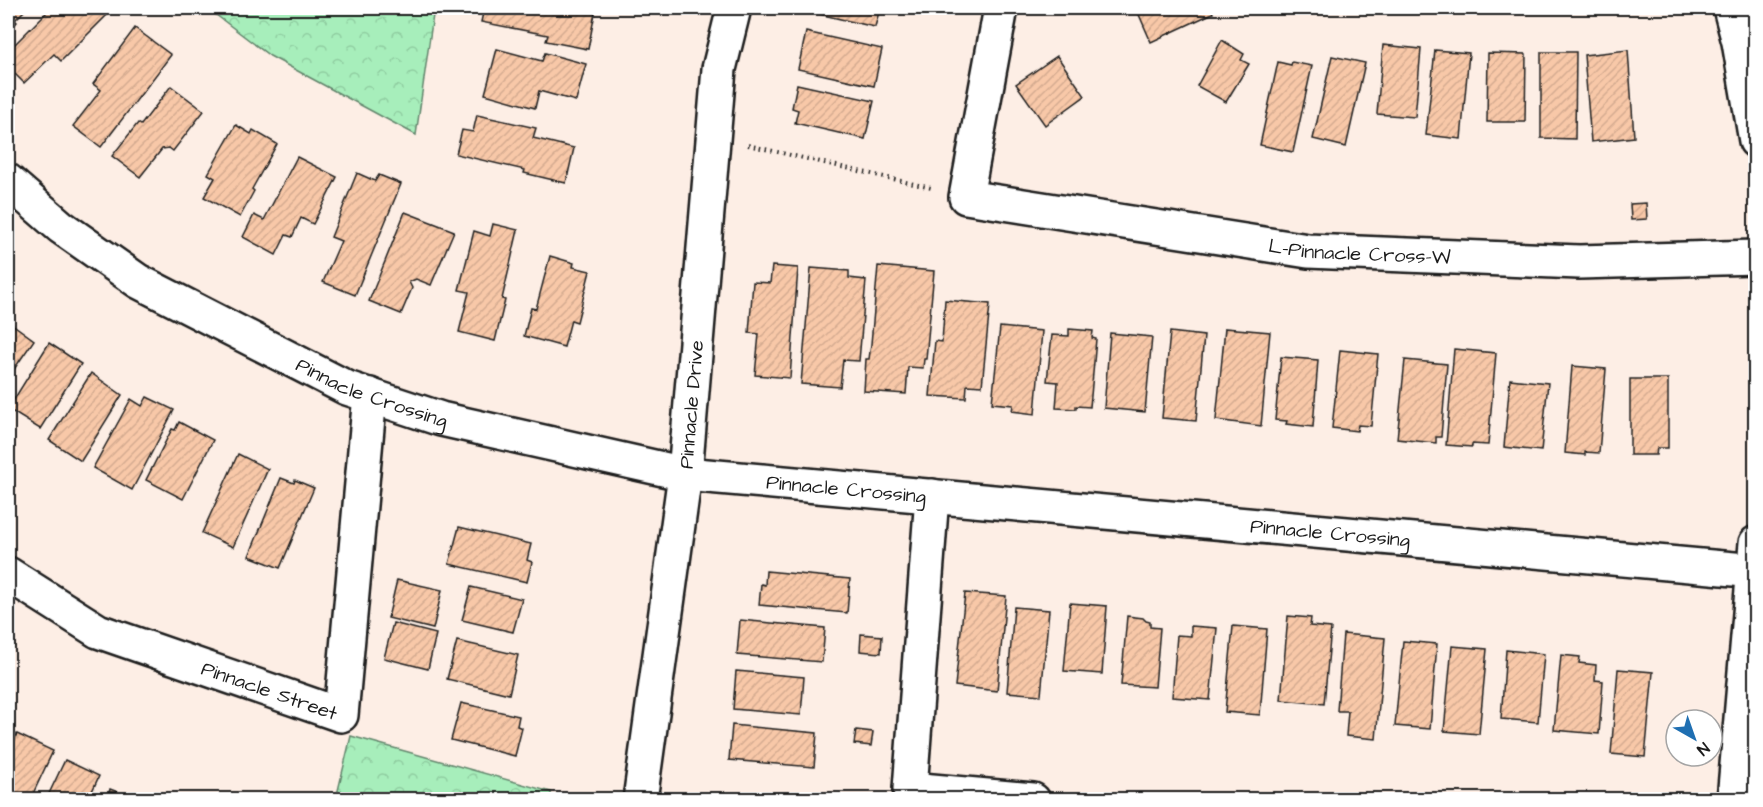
<svg xmlns="http://www.w3.org/2000/svg" width="1763" height="807" font-family="'Architects Daughter',sans-serif">
<style>
.park{fill:url(#park-crowns);stroke:#62856c;stroke-width:1.5}
.building{fill:url(#building-hatch);stroke:#1c1c1c;stroke-width:1.5}
.lines{fill:none;stroke-linecap:round;stroke-linejoin:round}
.minor-casing{stroke:#1c1c1c;stroke-width:38}
.path{stroke:#1c1c1c;stroke-width:4;stroke-dasharray:1.5 4.5;stroke-linecap:butt}
.minor{stroke:#fff;stroke-width:33}
.labels{text-anchor:middle;stroke-width:4.5;stroke-linejoin:round;paint-order:stroke}
.street-label{font-size:20px;fill:#1c1c1c;stroke:#fff}
</style>
<defs>
<pattern id="park-crowns" width="20" height="18" patternUnits="userSpaceOnUse" patternTransform="scale(1.5)"><rect width="20" height="18" fill="#a7eebb"/><path d="M2 6a3 3 0 1 1 6 0M12 15a3 3 0 1 1 6 0" fill="none" stroke="#8fcca0"/></pattern>
<pattern id="building-hatch" width="6" height="6" patternUnits="userSpaceOnUse" patternTransform="scale(1.5)"><rect width="6" height="6" fill="#f8c8a8"/><path d="M-1 1l2-2M0 6l6-6M5 7l2-2" fill="none" stroke="#d4ab90"/></pattern>
</defs>
<rect width="100%" height="100%" fill="#fdeee5"/>
<filter id="ink" filterUnits="userSpaceOnUse"><feTurbulence type="fractalNoise" baseFrequency=".0167" numOctaves="2"/><feDisplacementMap in="SourceGraphic" scale="12" xChannelSelector="R" yChannelSelector="G"/><feConvolveMatrix kernelMatrix="1 2 1 2 8 2 1 2 1" color-interpolation-filters="sRGB"/></filter>
<g filter="url(#ink)">
<g class="park">
<path d="M207,8H434L416,135L270,56Z"/>
<path d="M351,736L551,792V799H336Z"/>
</g>
<g class="building">
<path d="M8,8H27L15,20L17,22L8,32Z"/>
<path d="M51,8H103L109,13L61,61L54,54L24,83L8,67V51Z"/>
<path d="M484,8H565L595,13L588,49L546,41L548,35L481,22Z"/>
<path d="M807,8H880L875,27L806,11Z"/>
<path d="M1144,8H1211L1213,13L1151,42L1137,10Z"/>
<path d="M135,28L171,55L101,147L73,126L101,90L93,84Z"/>
<path d="M806,32L882,49L874,86L798,69Z"/>
<path d="M1222,40L1244,54L1241,60L1249,64L1226,102L1197,86Z"/>
<path d="M1383,45L1421,49L1415,117L1377,114Z"/>
<path d="M497,49L542,61L545,53L586,64L576,101L539,91L535,108L485,94Z"/>
<path d="M1435,50L1469,53L1461,139L1426,135Z"/>
<path d="M1628,50L1634,137L1591,142L1584,55Z"/>
<path d="M1541,52H1576L1575,139L1541,138Z"/>
<path d="M1488,53L1526,54L1525,122H1487Z"/>
<path d="M1057,56L1085,96L1045,125L1016,84Z"/>
<path d="M1332,56L1365,63L1346,147L1313,139Z"/>
<path d="M1278,62L1291,65L1292,62L1312,66L1293,152L1260,145Z"/>
<path d="M797,84L874,101L865,139L795,123L798,110L792,108Z"/>
<path d="M171,86L204,111L173,151L169,148L162,149L140,177L112,156L138,123L141,125Z"/>
<path d="M477,115L536,128L533,138L574,148L566,183L524,173L525,170L456,154L462,130L473,132Z"/>
<path d="M236,125L251,134L253,130L277,144L252,189L254,191L240,217L204,197L215,178L208,174Z"/>
<path d="M297,157L337,177L313,224L301,218L292,237L286,235L276,255L243,237L254,215L264,220Z"/>
<path d="M357,173L375,181L379,175L401,184L355,295L323,282L341,241L331,237Z"/>
<path d="M1646,203L1647,219L1631,220L1630,204Z"/>
<path d="M405,212L454,231L431,285L416,279L409,282L412,288L401,314L369,301Z"/>
<path d="M493,224L518,230L502,299L505,300L495,341L459,332L469,292L459,290L474,231L490,236Z"/>
<path d="M550,256L574,263L573,267L590,271L577,322L571,320L564,347L524,336L531,308L536,309Z"/>
<path d="M772,266L798,268L790,378L755,375L759,334L749,333L753,282L770,283Z"/>
<path d="M878,266L934,271L926,359H924L923,368L908,367L906,394L864,391L866,359H869L871,344Z"/>
<path d="M811,268L849,271V278L866,280L859,361L843,360L840,387L801,384Z"/>
<path d="M945,300L990,304L982,386L967,385L966,398L930,396L935,341L942,342Z"/>
<path d="M8,321L34,340L8,378Z"/>
<path d="M1000,327L1042,331L1035,414L1012,411L1013,405L992,403Z"/>
<path d="M1225,328L1270,332L1261,426L1216,420Z"/>
<path d="M1069,329L1093,331L1092,338L1096,339L1090,407L1076,406V409L1056,408L1058,382L1047,381L1052,335L1069,336Z"/>
<path d="M1170,332L1204,336L1196,421L1162,418Z"/>
<path d="M1110,333L1152,337L1145,412L1104,408Z"/>
<path d="M49,343L81,364L40,429L8,409Z"/>
<path d="M1454,349L1496,353L1488,445L1472,444V447L1446,445Z"/>
<path d="M1340,350L1378,354L1371,426L1358,425L1357,431L1332,428Z"/>
<path d="M1281,357L1318,360L1313,427L1286,424L1287,421L1275,420Z"/>
<path d="M1405,360L1447,364L1441,437H1436V443L1397,439Z"/>
<path d="M1572,366L1606,369L1599,453L1585,452V455L1565,453Z"/>
<path d="M91,373L122,395L81,461L49,440Z"/>
<path d="M1510,379L1548,383L1541,451L1504,447Z"/>
<path d="M1630,379H1668V448H1657L1656,455H1630Z"/>
<path d="M147,397L174,410L132,490L93,468L131,399L142,406Z"/>
<path d="M179,422L213,440L183,499L146,480L172,429L175,430Z"/>
<path d="M238,454L268,469L233,547L202,533Z"/>
<path d="M281,478L294,483L295,480L314,488L280,568L249,556Z"/>
<path d="M459,527L531,544L527,560L532,562L527,582L449,564Z"/>
<path d="M766,571L850,579L847,613L759,605L761,584L765,585Z"/>
<path d="M397,580L442,590L433,629L388,618Z"/>
<path d="M471,587L522,599L513,632L462,620Z"/>
<path d="M965,593L1006,596L997,691L955,686Z"/>
<path d="M1070,603L1107,606L1102,674L1064,671Z"/>
<path d="M1014,607L1049,610L1041,695L1007,692Z"/>
<path d="M1127,616L1143,618L1146,621L1150,622V627L1160,628L1155,687L1121,685Z"/>
<path d="M1288,616L1311,618L1310,626L1331,628L1324,704L1281,700Z"/>
<path d="M740,620L825,628L822,662L737,655Z"/>
<path d="M393,623L436,634L428,669L384,658Z"/>
<path d="M1191,626L1217,628L1210,700L1172,697L1177,635L1191,636Z"/>
<path d="M1233,626L1267,629L1260,715L1225,712Z"/>
<path d="M861,634L882,636L881,653L860,651Z"/>
<path d="M1343,634L1385,638L1376,739L1346,736L1348,711H1337Z"/>
<path d="M457,641L518,655L509,694L447,679Z"/>
<path d="M1403,641L1437,644L1430,729L1395,726Z"/>
<path d="M1452,646L1487,649L1479,734L1444,731Z"/>
<path d="M1506,650L1544,654L1538,722L1501,719Z"/>
<path d="M1561,655L1580,657L1579,663L1596,665L1595,680L1603,681L1599,734L1554,730Z"/>
<path d="M1618,669L1653,672L1645,757L1611,754Z"/>
<path d="M736,671L804,677L801,715L733,709Z"/>
<path d="M461,703L519,716L517,726L522,728L515,756L451,740Z"/>
<path d="M732,725L817,733L814,767L729,760Z"/>
<path d="M856,730L873,732L871,746L854,744Z"/>
<path d="M17,734L53,751L30,800H8V754Z"/>
<path d="M65,760L99,776L88,800H46Z"/>
<path d="M110,789L138,800H107Z"/>
</g>
<g class="lines">
<defs>
<g id="minor">
<path id="s1" d="M1001,8L966,197L1308,251L1579,262L1756,257"/>
<path d="M1730,8L1739,42L1756,141"/>
<path id="s2" d="M8,181L61,227L138,281L347,388L441,419L685,474L1756,571"/>
<path d="M932,496L910,789L1033,800"/>
<path id="s3" d="M8,574L98,631L341,715L370,395"/>
<path id="s4" d="M640,800L685,474L719,69L734,8"/>
<path d="M1734,800L1756,543"/>
</g>
</defs>
<use href="#minor" class="minor-casing"/>
<path class="path" d="M748,145L931,188"/>
<use href="#minor" class="minor"/>
</g>
</g>
<g class="labels">
<g class="street-label">
<text dy="7" stroke="none"><textPath href="#s1" startOffset="590">L-Pinnacle Cross-W</textPath></text>
<text dy="7" stroke="none"><textPath href="#s2" startOffset="424">Pinnacle Crossing</textPath></text>
<text dy="7" stroke="none"><textPath href="#s4" startOffset="399">Pinnacle Drive</textPath></text>
<text dy="7" stroke="none"><textPath href="#s2" startOffset="910">Pinnacle Crossing</textPath></text>
<text dy="7" stroke="none"><textPath href="#s2" startOffset="1396">Pinnacle Crossing</textPath></text>
<text dy="7" stroke="none"><textPath href="#s3" startOffset="288">Pinnacle Street</textPath></text>
</g>
</g>
<rect width="1763" height="807" fill="none" stroke="#fff" stroke-width="30"/>
<rect x="15" y="15" width="1733" height="777" fill="none" stroke="#1c1c1c" stroke-width="2" filter="url(#ink)"/>
<g transform="translate(1694 738) rotate(140)"><circle r="28" fill="#ffffff" stroke="#a4a4a4" stroke-width="1.5"/>
<path d="M0-4.5L10 22L0 15L-10 22Z" fill="#1f6fb2"/>
<text y="-9" font-size="16" font-weight="bold" text-anchor="middle" fill="#1c1c1c">N</text>
</g>
</svg>
